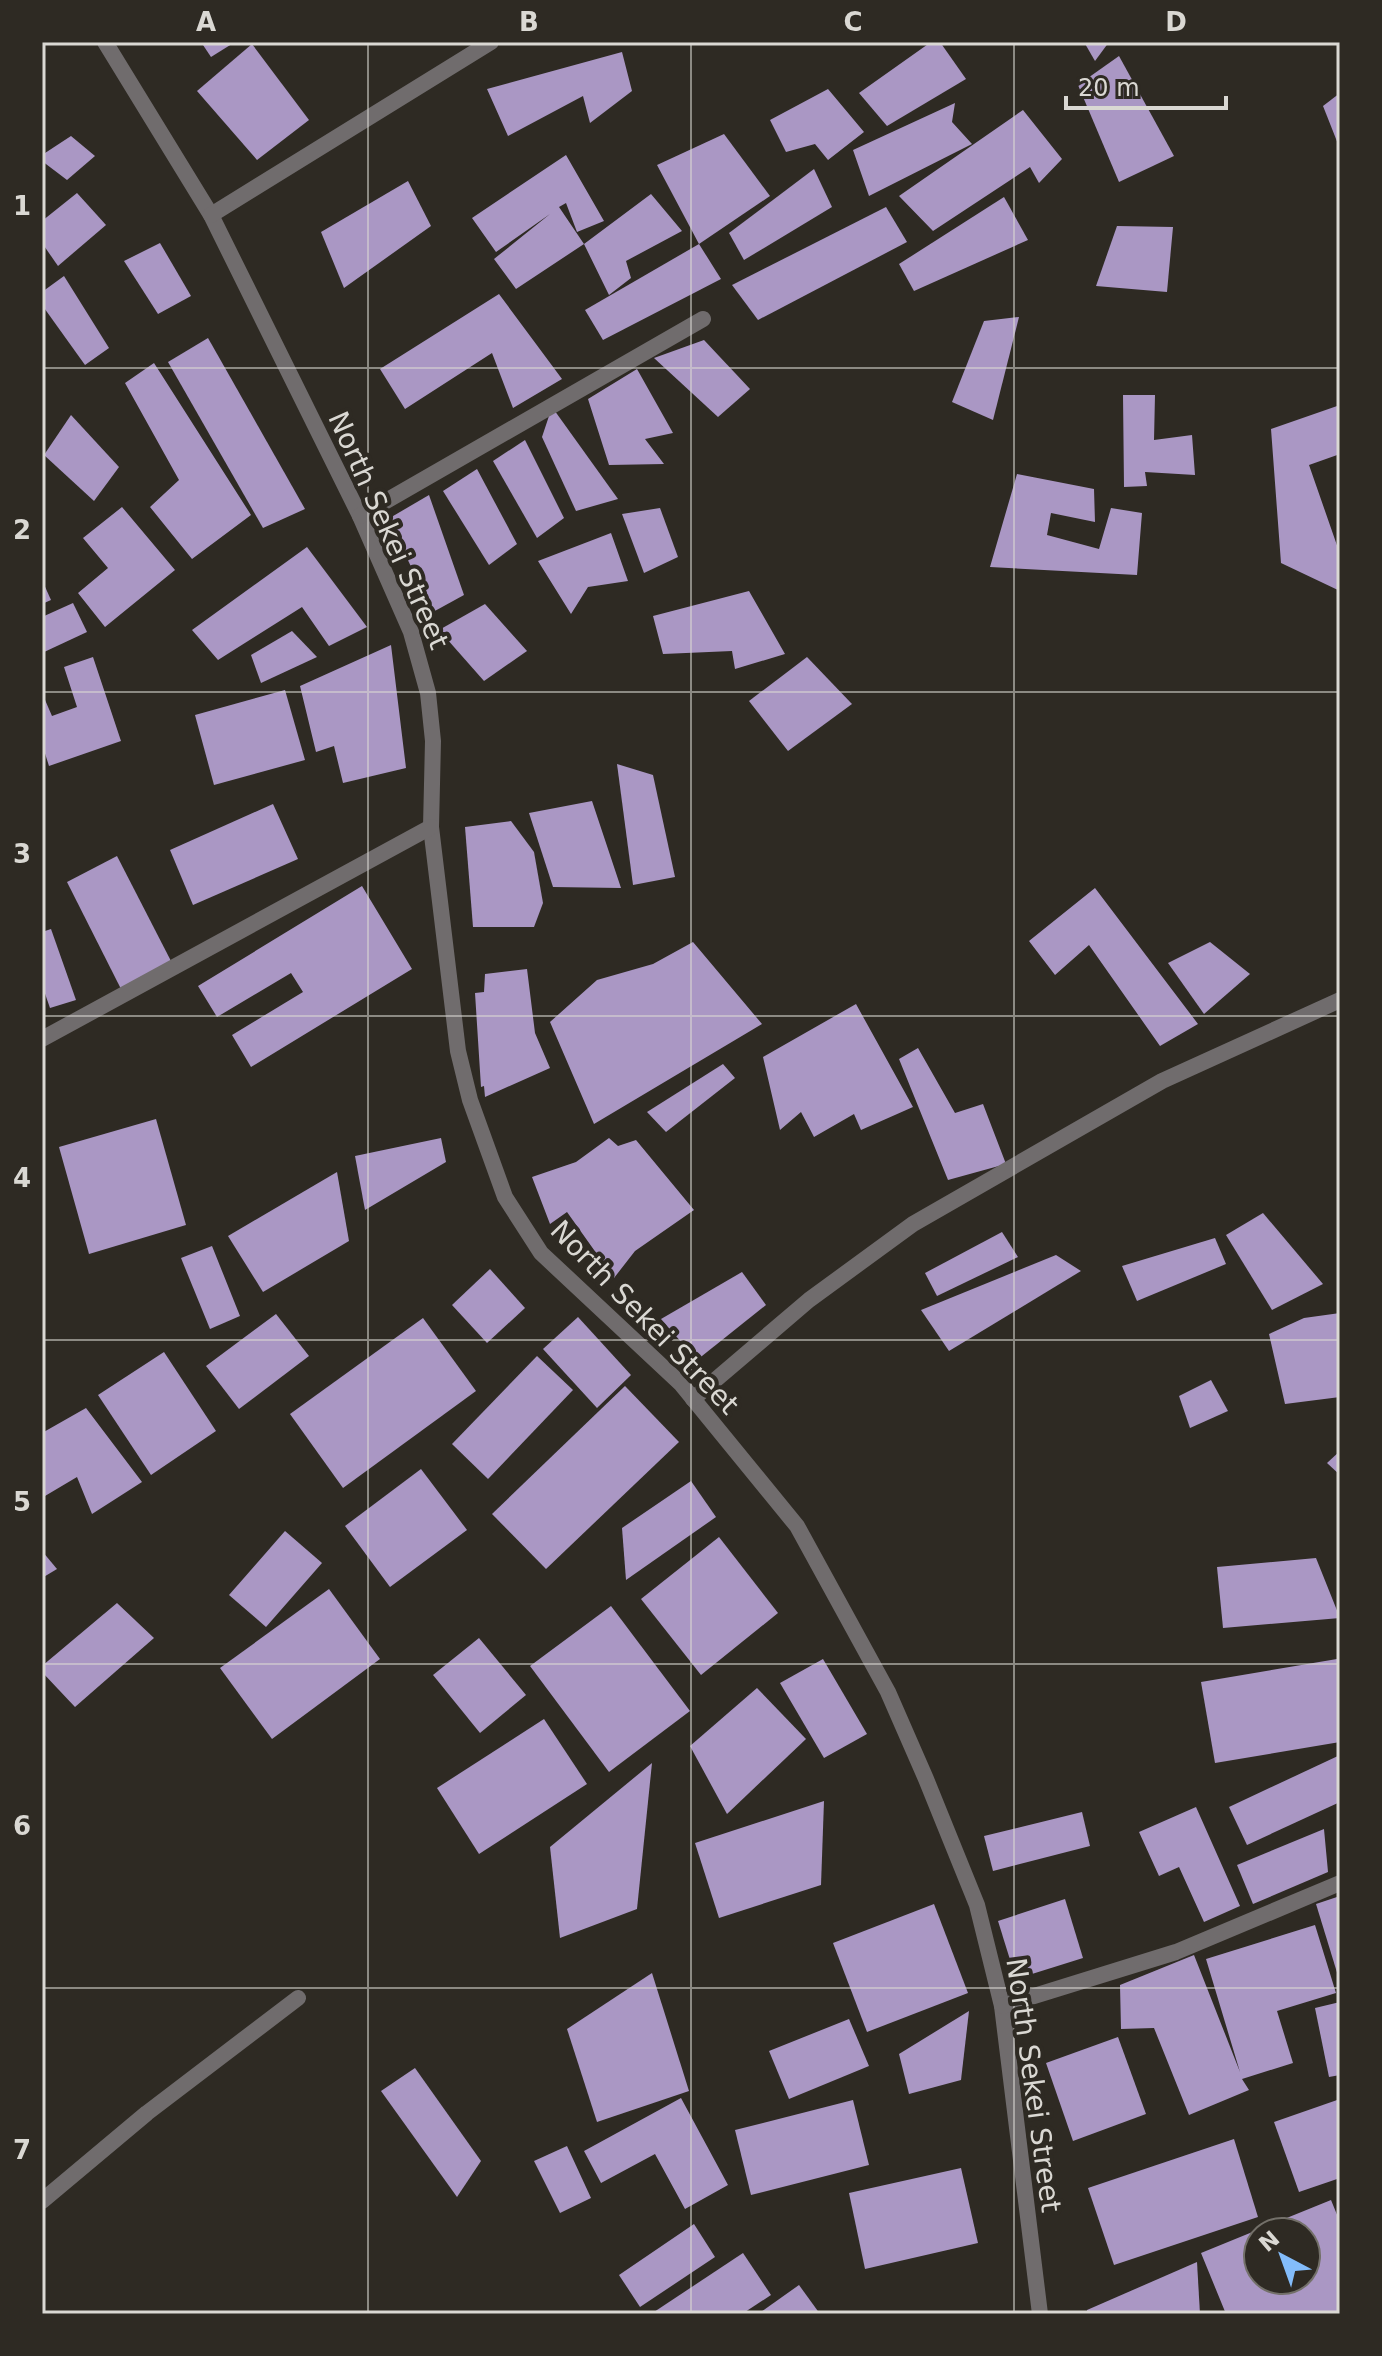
<svg xmlns="http://www.w3.org/2000/svg" width="1382" height="2356" font-family="'DejaVu Sans',sans-serif">
<style>
.building{fill:#aa97c4;fill-rule:evenodd}
.lines{fill:none;stroke-linecap:round;stroke-linejoin:round}
.minor{stroke:#706c6d;stroke-width:16}
.grid{fill:none;stroke:#dad8d3;stroke-width:2;stroke-opacity:0.55}
.labels{text-anchor:middle;stroke-width:8;stroke-linejoin:round;paint-order:stroke}
.street-label{font-size:28px;fill:#dad8d3;stroke:#2e2a23}
.neatline{fill:none;stroke:#dad8d3;stroke-width:3}
.grid-label{font-size:26px;text-anchor:middle;font-weight:bold;fill:#dad8d3}
</style>
<rect width="100%" height="100%" fill="#2e2a23"/>
<g class="building">
<path d="M201,42H235L211,57Z"/>
<path d="M931,42H940L966,79L887,126L859,93Z"/>
<path d="M1084,42H1109L1095,61Z"/>
<path d="M252,44L309,120L257,160L197,91Z"/>
<path d="M622,52L632,91L590,123L583,96L508,136L487,89Z"/>
<path d="M1119,56L1174,156L1119,182L1078,85Z"/>
<path d="M828,89L864,132L828,160L815,144L786,152L770,120Z"/>
<path d="M1340,93V149L1323,106Z"/>
<path d="M955,103L952,122L972,144L869,196L853,150Z"/>
<path d="M1023,110L1062,159L1039,183L1030,167L933,231L899,196Z"/>
<path d="M724,134L770,196L699,244L657,165Z"/>
<path d="M71,136L95,156L67,180L42,161V155Z"/>
<path d="M566,155L604,221L577,232L566,203L559,207L584,244L651,194L682,231L626,261L631,278L609,295L584,244L516,289L494,259L550,214L496,252L472,218Z"/>
<path d="M814,169L832,207L744,260L729,233Z"/>
<path d="M408,181L431,226L344,288L321,232Z"/>
<path d="M77,193L106,225L58,266L42,243V221Z"/>
<path d="M1004,197L1028,240L914,291L899,264Z"/>
<path d="M886,207L907,242L758,320L732,285Z"/>
<path d="M1117,226L1173,227L1167,292L1096,286Z"/>
<path d="M160,243L191,296L158,314L124,261Z"/>
<path d="M699,244L721,279L603,340L585,310Z"/>
<path d="M64,276L109,348L85,365L42,305V292Z"/>
<path d="M499,294L562,379L513,408L492,353L405,409L380,369Z"/>
<path d="M1019,317L993,420L952,402L984,321Z"/>
<path d="M208,338L305,509L263,528L168,362Z"/>
<path d="M704,340L750,389L718,417L654,358Z"/>
<path d="M154,363L251,515L192,559L150,507L179,480L125,383Z"/>
<path d="M637,369L673,433L645,439L664,464L609,465L588,399Z"/>
<path d="M1123,395H1155L1154,440L1192,435L1195,475L1145,472L1147,486L1124,487Z"/>
<path d="M1340,405V454L1309,465L1340,554V591L1281,563L1271,429Z"/>
<path d="M552,407L618,499L576,511L542,437Z"/>
<path d="M71,415L119,467L94,501L44,455Z"/>
<path d="M525,440L564,518L537,538L493,461Z"/>
<path d="M477,469L517,544L489,565L443,491Z"/>
<path d="M1017,474L1094,489L1095,522L1051,513L1047,535L1099,549L1111,508L1142,513L1137,575L990,567Z"/>
<path d="M429,495L464,595L433,612L388,519Z"/>
<path d="M122,507L175,570L105,627L78,593L108,568L83,538Z"/>
<path d="M660,508L678,557L644,573L622,514Z"/>
<path d="M611,533L628,581L588,587L571,614L538,561Z"/>
<path d="M307,547L367,627L329,646L302,607L218,660L192,630Z"/>
<path d="M42,580L51,600L42,604Z"/>
<path d="M749,591L785,654L735,669L732,651L663,654L653,616Z"/>
<path d="M73,603L87,632L42,653V617Z"/>
<path d="M485,604L527,651L484,681L439,630Z"/>
<path d="M292,631L317,657L261,683L251,655Z"/>
<path d="M391,645L406,768L343,783L334,746L316,752L300,686Z"/>
<path d="M93,657L121,741L49,766L42,744V693L52,716L77,707L64,667Z"/>
<path d="M807,657L852,704L788,751L749,701Z"/>
<path d="M285,690L305,760L214,785L195,715Z"/>
<path d="M617,764L653,775L675,877L633,885Z"/>
<path d="M592,801L621,888L553,887L529,813Z"/>
<path d="M273,804L298,859L193,905L170,850Z"/>
<path d="M511,821L534,852L543,903L534,927H473L465,827Z"/>
<path d="M117,856L172,963L121,989L67,882Z"/>
<path d="M362,886L412,969L251,1067L232,1035L303,992L291,973L217,1017L198,986Z"/>
<path d="M1095,888L1198,1024L1160,1046L1089,945L1055,975L1029,941Z"/>
<path d="M51,929L76,1000L50,1008L42,985V932Z"/>
<path d="M693,942L762,1024L594,1124L550,1022L597,980L653,964Z"/>
<path d="M1210,942L1250,974L1204,1014L1168,963Z"/>
<path d="M527,969L535,1033L550,1068L485,1097L484,1086L481,1087L475,993L484,992L485,974Z"/>
<path d="M856,1004L913,1107L861,1130L854,1114L814,1137L801,1112L780,1130L763,1057Z"/>
<path d="M918,1048L955,1113L983,1104L1006,1164L948,1180L899,1059Z"/>
<path d="M723,1064L735,1078L666,1132L647,1112Z"/>
<path d="M156,1119L186,1225L89,1254L59,1147Z"/>
<path d="M441,1138L446,1162L365,1210L355,1156Z"/>
<path d="M609,1138L618,1146L636,1140L694,1210L635,1251L614,1278L567,1212L550,1224L532,1177L576,1162Z"/>
<path d="M337,1172L349,1241L263,1292L228,1236Z"/>
<path d="M1263,1213L1323,1284L1272,1310L1226,1235Z"/>
<path d="M1002,1232L1018,1257L937,1296L925,1273Z"/>
<path d="M1215,1238L1226,1264L1137,1301L1122,1266Z"/>
<path d="M212,1246L240,1316L210,1329L181,1258Z"/>
<path d="M1056,1255L1081,1271L949,1351L921,1310Z"/>
<path d="M490,1269L525,1308L487,1343L452,1305Z"/>
<path d="M742,1272L766,1305L697,1360L661,1319Z"/>
<path d="M1340,1313V1397L1285,1404L1269,1334L1304,1318Z"/>
<path d="M276,1314L309,1356L239,1409L206,1366Z"/>
<path d="M578,1317L631,1375L597,1408L543,1349Z"/>
<path d="M423,1318L476,1391L343,1488L290,1414Z"/>
<path d="M164,1352L216,1431L151,1475L98,1395Z"/>
<path d="M537,1356L573,1390L488,1479L452,1444Z"/>
<path d="M1211,1380L1228,1411L1190,1428L1179,1396Z"/>
<path d="M625,1386L679,1442L546,1569L492,1514Z"/>
<path d="M86,1408L142,1482L92,1514L77,1477L45,1496L42,1491V1433Z"/>
<path d="M1340,1451V1475L1327,1463Z"/>
<path d="M421,1469L467,1530L390,1587L345,1526Z"/>
<path d="M691,1481L716,1517L626,1580L622,1528Z"/>
<path d="M285,1531L322,1563L266,1627L229,1595Z"/>
<path d="M719,1537L778,1613L701,1675L641,1599Z"/>
<path d="M42,1551L57,1569L42,1578Z"/>
<path d="M1316,1558L1340,1618L1223,1628L1217,1567Z"/>
<path d="M329,1589L380,1659L272,1739L220,1668Z"/>
<path d="M117,1603L154,1638L75,1707L42,1672V1666Z"/>
<path d="M611,1606L690,1711L609,1772L530,1666Z"/>
<path d="M479,1638L526,1695L480,1733L433,1675Z"/>
<path d="M823,1659L867,1734L824,1758L780,1683Z"/>
<path d="M1337,1659L1340,1742L1215,1763L1201,1682Z"/>
<path d="M757,1688L806,1739L727,1814L690,1746Z"/>
<path d="M544,1719L587,1784L479,1854L437,1788Z"/>
<path d="M1340,1755V1802L1247,1845L1229,1807Z"/>
<path d="M652,1763L637,1909L560,1938L550,1847Z"/>
<path d="M824,1801L821,1885L719,1918L695,1843Z"/>
<path d="M1196,1807L1240,1906L1204,1922L1179,1867L1159,1876L1139,1832Z"/>
<path d="M1082,1812L1090,1846L993,1871L984,1836Z"/>
<path d="M1324,1829L1328,1872L1253,1904L1237,1865Z"/>
<path d="M1340,1896V1979H1339L1316,1904Z"/>
<path d="M1065,1899L1083,1958L1016,1979L998,1921Z"/>
<path d="M934,1904L968,1993L867,2032L833,1943Z"/>
<path d="M1315,1925L1336,1993L1277,2011L1293,2063L1242,2079L1249,2090L1189,2115L1154,2028L1121,2029L1120,1985L1194,1955L1240,2072L1206,1959Z"/>
<path d="M652,1973L689,2091L597,2122L567,2029Z"/>
<path d="M1340,2002V2075L1329,2077L1315,2008Z"/>
<path d="M969,2011L961,2080L909,2094L899,2054Z"/>
<path d="M849,2019L869,2066L789,2099L769,2051Z"/>
<path d="M1118,2037L1146,2114L1073,2141L1046,2063Z"/>
<path d="M415,2068L481,2161L457,2197L381,2091Z"/>
<path d="M681,2098L728,2185L685,2209L655,2154L601,2183L584,2151Z"/>
<path d="M1340,2099V2178L1299,2192L1274,2122Z"/>
<path d="M853,2100L869,2165L751,2195L735,2130Z"/>
<path d="M1234,2139L1258,2217L1114,2265L1088,2188Z"/>
<path d="M567,2146L591,2198L560,2213L534,2161Z"/>
<path d="M961,2168L978,2243L865,2269L849,2193Z"/>
<path d="M1331,2200L1340,2222V2312L1226,2314L1201,2253ZM1258,2232H1306V2280H1258Z"/>
<path d="M694,2224L715,2257L640,2307L619,2275Z"/>
<path d="M743,2253L771,2295L742,2314H651Z"/>
<path d="M1197,2262L1200,2314H1087V2310Z"/>
<path d="M799,2285L820,2314H758Z"/>
</g>
<g class="lines">
<g class="minor">
<path d="M105,42L211,215L360,516L411,632L428,693L433,741L431,827L458,1051L470,1100L505,1197L541,1253L681,1384L797,1526L888,1692L926,1779L977,1905L1002,2006L1040,2314"/>
<path d="M211,215L491,42"/>
<path d="M360,516L703,319"/>
<path d="M42,1039L431,827"/>
<path d="M693,1399L809,1300L913,1224L1162,1081L1340,1000"/>
<path d="M1002,2006L1176,1952L1340,1883"/>
<path d="M42,2201L147,2113L298,1998"/>
</g>
</g>
<path class="grid" d="M368,42V2314M691,42V2314M1014,42V2314M42,368H1340M42,692H1340M42,1016H1340M42,1340H1340M42,1664H1340M42,1988H1340"/>
<g class="labels">
<g class="street-label">
<text transform="translate(389 530) rotate(66)" y="10">North Sekei Street</text>
<text transform="translate(645 1317) rotate(46)" y="10">North Sekei Street</text>
<text transform="translate(1034 2085) rotate(82)" y="10">North Sekei Street</text>
</g>
</g>
<rect width="1382" height="2356" fill="none" stroke="#2e2a23" stroke-width="88"/>
<g transform="translate(1282 2256) rotate(319)"><circle r="38" fill="#2e2a23" stroke="#737069" stroke-width="2"/>
<path d="M0-6L14 30L0 20L-14 30Z" fill="#83bcfa"/>
<text y="-12" font-size="22" font-weight="bold" text-anchor="middle" fill="#dad8d3">N</text>
</g>
<path d="M1066 96v12h160v-12" fill="none" stroke="#dad8d3" stroke-width="4"/>
<text x="1078" y="96" font-size="24" fill="#dad8d3" stroke="#2e2a23" stroke-width="6" paint-order="stroke">20 m</text>
<rect x="44" y="44" width="1294" height="2268" class="neatline"/>
<g class="grid-label">
<text x="206" y="31">A</text>
<text x="529" y="31">B</text>
<text x="853" y="31">C</text>
<text x="1176" y="31">D</text>
<text x="22" y="215">1</text>
<text x="22" y="539">2</text>
<text x="22" y="863">3</text>
<text x="22" y="1187">4</text>
<text x="22" y="1511">5</text>
<text x="22" y="1835">6</text>
<text x="22" y="2159">7</text>
</g>
</svg>
